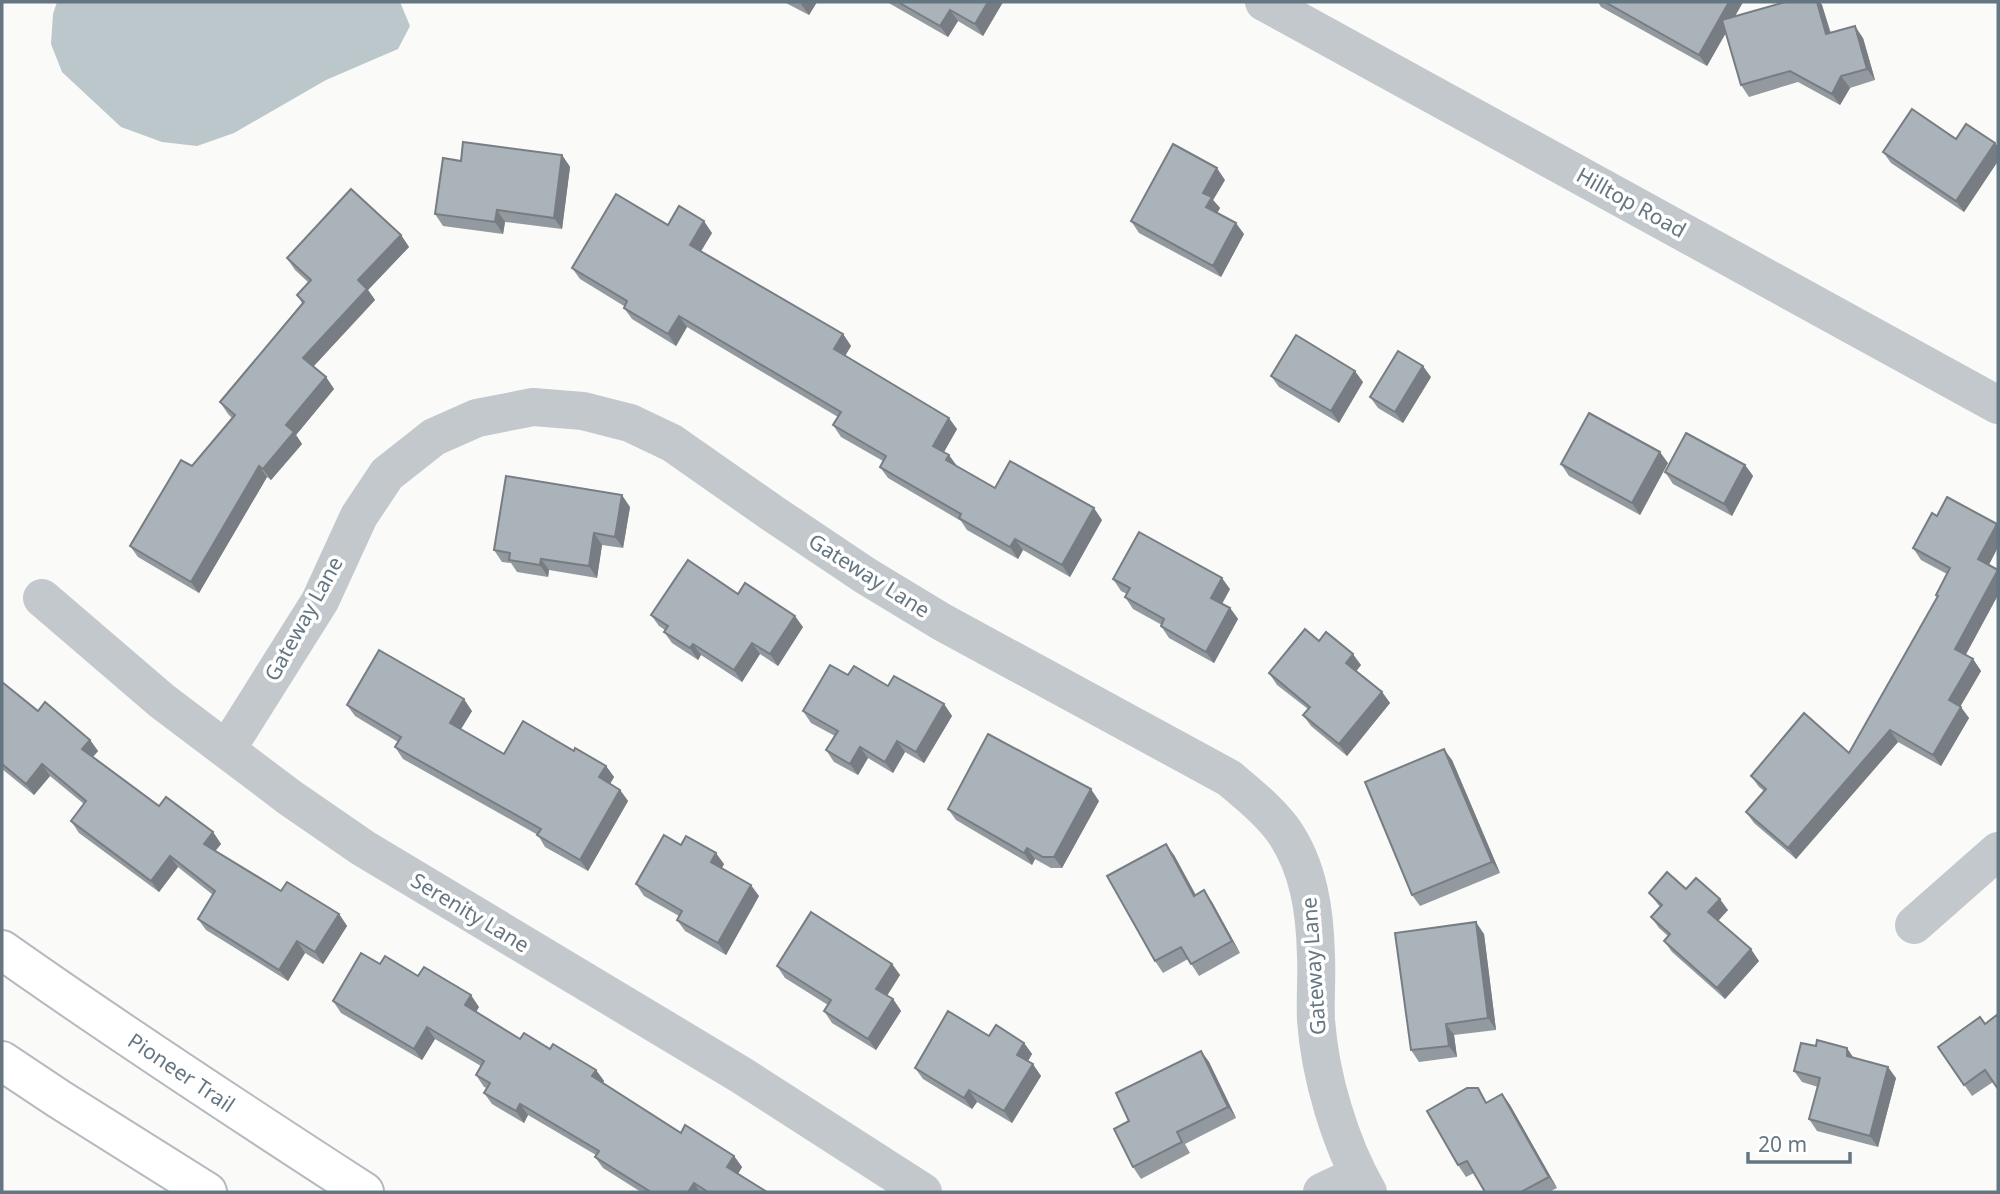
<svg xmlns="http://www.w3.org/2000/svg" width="2000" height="1194" font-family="'Noto Sans',sans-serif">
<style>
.water{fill:#bbc7cb}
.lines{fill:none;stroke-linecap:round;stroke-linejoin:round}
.major-casing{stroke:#b5babe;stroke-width:42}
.minor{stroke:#c3c8cc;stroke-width:38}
.major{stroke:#fff;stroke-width:38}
.wall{fill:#929a9f}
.shaded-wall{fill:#777d82}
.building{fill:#aab3b9;stroke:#777d82;stroke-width:2}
.labels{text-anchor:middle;stroke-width:7;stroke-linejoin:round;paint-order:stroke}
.street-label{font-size:21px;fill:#657683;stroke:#fff}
</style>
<rect width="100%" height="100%" fill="#fafaf8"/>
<path class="water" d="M57,2H400L410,26L398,49L326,80L234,133L197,146L162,142L121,127L62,72L51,44L53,14Z"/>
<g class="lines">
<defs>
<g id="major">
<path d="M2,950C121,1034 242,1113 364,1192"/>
<path d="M2,1061L59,1099L207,1192"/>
</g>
</defs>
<use href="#major" class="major-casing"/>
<g class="minor">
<path d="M1264,2L1998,405"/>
<path d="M42,598L162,701L289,797L363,848L741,1075L923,1192"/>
<path d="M227,749L320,601L359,516L387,474L434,437L477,418L533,407L583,411L630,423L672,443L775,515L866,576L942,622L1229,778C1248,794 1268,810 1283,830C1309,867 1315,912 1316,956C1317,978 1315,999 1316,1020C1320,1076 1340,1144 1368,1192"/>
<path d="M1914,925L1998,851"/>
<path d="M1322,1192L1358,1175"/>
</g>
<use href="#major" class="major"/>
</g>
<g class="wall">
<path d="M784,2H817L809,15Z"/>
<path d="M887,2H1003L983,36L958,21L948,37Z"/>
<path d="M1598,2H1743L1735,16L1785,2H1820L1822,5L1831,33L1863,38L1875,80L1850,88L1840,105L1798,82L1749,97L1741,85L1726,33L1707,66L1601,7Z"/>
<path d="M1956,139L1995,143L1998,147V161L1964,212L1891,163L1883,152Z"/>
<path d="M562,155L570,167L562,229L505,222L503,234L443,226L435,214L461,161Z"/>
<path d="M1225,180L1213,200L1220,208L1217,213L1244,234L1221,277L1139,233L1131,221Z"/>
<path d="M668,225L712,233L701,251L843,334L851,346L845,356L957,429L944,452L957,466L995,488L1102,520L1070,577L1023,550L1018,559L967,530L961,521L888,478L880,467L883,461L841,437L833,425L838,417L687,327L676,346L632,319L624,308V306L580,279L572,268Z"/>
<path d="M401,235L409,247L368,290L375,300L313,367L326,377L334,389L296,435L302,444L271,480L267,477L199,593L138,557L130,546L192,466L232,418L228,414L220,402L302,303L297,295L309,283L295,270L287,258Z"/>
<path d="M1271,376L1363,382L1339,423L1279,387Z"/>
<path d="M1431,377L1403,423L1378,408L1370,397Z"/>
<path d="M1668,463L1640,515L1569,476L1561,464Z"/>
<path d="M1745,465L1753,476L1732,516L1673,484L1665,472Z"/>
<path d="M630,507L623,548L602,545L597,578L549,570L548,577L517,572L511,563L502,562L494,550Z"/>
<path d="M1937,516L1997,524L1998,527V547L1989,565L1998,570V595L1965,655L1973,659L1981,671L1960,707L1969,718L1941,766L1898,742L1796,859L1754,823L1746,812L1764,791L1759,787L1751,776L1849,753L1937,597L1936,595L1947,574L1921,560L1913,548Z"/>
<path d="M1113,579L1230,589L1222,604L1230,608L1238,619L1214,663L1169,638L1161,626L1162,625L1133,609L1125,597L1127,594L1121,591Z"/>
<path d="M738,594L803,627L778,666L760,654L742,682L701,655L698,660L672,643L664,632L665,630L659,626L651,615Z"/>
<path d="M1319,641L1361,665L1356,671L1382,692L1390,703L1347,756L1311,726L1303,715L1308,709L1277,685L1269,673Z"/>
<path d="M848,675L888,686L944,704L952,716L924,763L905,752L893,773L868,758L858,775L834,762L826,750L835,736L811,723L803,711Z"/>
<path d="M2,682L38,711L90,740L98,751L93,757L159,806L213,832L221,844L215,851L281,891L339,914L347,926L323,964L305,953L288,981L206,930L198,919L213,895L178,867L159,892L79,833L71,821L84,804L50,776L34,795L2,769Z"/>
<path d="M347,705L472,711L461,729L504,754L574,751L606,766L614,777L610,784L620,790L628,801L588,871L545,847L538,835L403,759L395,747L398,742L355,716Z"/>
<path d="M1452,760L1500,873L1420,906L1412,895Z"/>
<path d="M1099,801L1062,868H1051L1035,859L1032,865L956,820L948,809Z"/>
<path d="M681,845L724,864L722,868L759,896L726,955L685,931L677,920L679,916L644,896L636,884Z"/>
<path d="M1174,855L1196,895L1212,902L1240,953L1199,976L1188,959L1163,973L1155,961Z"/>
<path d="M1686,889L1728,910L1718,921L1759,961L1725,999L1672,952L1664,941L1668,936L1659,928L1651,917L1660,907L1649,893Z"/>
<path d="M1484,934L1496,1030L1454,1035L1457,1057L1419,1062L1411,1050Z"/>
<path d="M380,964L418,976L479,1007L476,1012L520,1039L550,1049L596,1070L604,1081L603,1083L681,1133L734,1156L742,1167L738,1174L767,1192H641L603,1168L595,1157L596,1155L528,1115L524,1123L492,1104L484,1093L487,1088L484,1087L476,1075L481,1066L435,1039L422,1060L341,1013L333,1001Z"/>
<path d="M892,964L900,975L887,996L893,999L901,1011L876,1050L832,1023L824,1011L828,1005L785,978L777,966Z"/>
<path d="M1985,1024L1993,1082L1972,1096L1938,1047Z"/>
<path d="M989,1036L1024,1043L1032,1054L1028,1061L1041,1076L1012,1123L977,1102L972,1109L923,1079L915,1068Z"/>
<path d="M1201,1051L1209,1062L1236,1118L1185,1144L1190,1153L1141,1179L1133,1167L1129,1121Z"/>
<path d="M1794,1071L1896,1078L1878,1147L1817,1131L1809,1119L1818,1087L1802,1082Z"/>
<path d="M1502,1094L1510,1105L1557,1188L1549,1192H1485L1474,1173L1466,1177L1458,1165L1487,1102Z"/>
</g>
<g class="shaded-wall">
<path d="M802,2H817L809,15L801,4Z"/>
<path d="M988,2H1003L983,36L975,24Z"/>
<path d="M1729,2H1743L1707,66L1699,55Z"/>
<path d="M1817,2H1820L1822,5L1834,46L1826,34Z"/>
<path d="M950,10L958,21L948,37L940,26Z"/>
<path d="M1855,26L1863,38L1875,80L1867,69Z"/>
<path d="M1841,76L1850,88L1840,105L1832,94Z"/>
<path d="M1995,143L1998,147V161L1964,212L1956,201Z"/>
<path d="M562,155L570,167L562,229L554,218Z"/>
<path d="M1217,168L1225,180L1213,200L1220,208L1214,219L1206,207L1203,193Z"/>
<path d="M497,210L505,222L503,234L495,222Z"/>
<path d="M704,221L712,233L698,256L690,245Z"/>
<path d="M1236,223L1244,234L1221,277L1213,266Z"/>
<path d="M401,235L409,247L368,290L375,300L311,369L303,358L358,280Z"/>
<path d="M679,316L687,327L676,346L668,334Z"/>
<path d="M843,334L851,346L842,361L834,349Z"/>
<path d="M1423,366L1431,377L1403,423L1395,412Z"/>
<path d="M1355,371L1363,382L1339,423L1331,411Z"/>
<path d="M326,377L334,389L296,435L302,444L271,480L263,469L286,425Z"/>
<path d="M949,418L957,429L941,457L933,446Z"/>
<path d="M1660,452L1668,463L1640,515L1632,503Z"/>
<path d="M949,455L957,466L946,460Z"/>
<path d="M1745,465L1753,476L1732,516L1724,504Z"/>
<path d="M259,466L267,477L199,593L191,582Z"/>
<path d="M622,495L630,507L623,548L615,537Z"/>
<path d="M1094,508L1102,520L1070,577L1062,565Z"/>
<path d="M1997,524L1998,527V547L1986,570L1978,559Z"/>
<path d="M594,533L602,545L597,578L589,566Z"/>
<path d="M1015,539L1023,550L1018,559L1010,547Z"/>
<path d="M541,559L549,570L548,577L540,565Z"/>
<path d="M1998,570V595L1963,660L1955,649Z"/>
<path d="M1222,578L1230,589L1219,609L1211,598Z"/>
<path d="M1230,608L1238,619L1214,663L1206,652Z"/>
<path d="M795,616L803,627L778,666L770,654Z"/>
<path d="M752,643L760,654L742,682L734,670Z"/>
<path d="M693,644L701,655L698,660L690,648Z"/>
<path d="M1353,654L1361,665L1354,674L1346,663Z"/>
<path d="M1973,659L1981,671L1957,712L1949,700Z"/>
<path d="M1382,692L1390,703L1347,756L1339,744Z"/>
<path d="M464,699L472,711L458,734L450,723Z"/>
<path d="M944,704L952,716L924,763L916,752Z"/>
<path d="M1961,707L1969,718L1941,766L1933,755Z"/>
<path d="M1890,730L1898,742L1796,859L1788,848Z"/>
<path d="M90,740L98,751L90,760L82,749Z"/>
<path d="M897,741L905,752L893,773L885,762Z"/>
<path d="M860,747L868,758L858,775L850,764Z"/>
<path d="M1444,749L1452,760L1500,873L1492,862Z"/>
<path d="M42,764L50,776L34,795L26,784Z"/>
<path d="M606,766L614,777L607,789L599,777Z"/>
<path d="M1091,789L1099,801L1062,868L1054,857Z"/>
<path d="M620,790L628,801L588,871L580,860Z"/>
<path d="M213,832L221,844L212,855L204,844Z"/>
<path d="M1166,844L1174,855L1202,907L1194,896Z"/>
<path d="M1027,848L1035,859L1032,865L1024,853Z"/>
<path d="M716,853L724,864L719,873L711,862Z"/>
<path d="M170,856L178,867L159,892L151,881Z"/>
<path d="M751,885L759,896L726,955L718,943Z"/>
<path d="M1204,890L1212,902L1240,953L1232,941Z"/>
<path d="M1720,899L1728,910L1716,923L1708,912Z"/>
<path d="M339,914L347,926L323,964L315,952Z"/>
<path d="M1476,922L1484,934L1496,1030L1488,1018Z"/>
<path d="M297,941L305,953L288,981L279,970Z"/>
<path d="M1751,949L1759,961L1725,999L1717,988Z"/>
<path d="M892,964L900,975L884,1000L876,989Z"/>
<path d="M471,995L479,1007L473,1017L465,1005Z"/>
<path d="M893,999L901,1011L876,1050L868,1039Z"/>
<path d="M1446,1024L1454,1035L1457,1057L1449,1046Z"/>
<path d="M427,1027L435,1039L422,1060L414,1049Z"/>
<path d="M1024,1043L1032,1054L1025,1066L1017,1055Z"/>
<path d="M1847,1048L1855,1060L1847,1056Z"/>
<path d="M1201,1051L1209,1062L1236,1118L1228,1107Z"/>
<path d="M1033,1064L1041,1076L1012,1123L1004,1111Z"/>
<path d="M1888,1067L1896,1078L1878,1147L1870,1136Z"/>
<path d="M596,1070L604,1081L600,1087L592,1076Z"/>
<path d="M969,1090L977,1102L972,1109L964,1098Z"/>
<path d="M1502,1094L1510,1105L1557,1188L1549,1177Z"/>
<path d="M520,1104L528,1115L524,1123L516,1111Z"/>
<path d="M734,1156L742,1167L735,1179L727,1167Z"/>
<path d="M694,1183L700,1192H688Z"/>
</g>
<g class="building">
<path d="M898,2H988L975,24L950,10L940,26Z"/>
<path d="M1605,2H1729L1699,55Z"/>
<path d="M1785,2H1817L1826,34L1855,26L1867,69L1841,76L1832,94L1790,71L1741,85L1722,20Z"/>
<path d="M1912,109L1956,139L1966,124L1995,143L1956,201L1883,152Z"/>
<path d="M463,142L562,155L554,218L497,210L495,222L435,214L443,158L461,161Z"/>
<path d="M1173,144L1217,168L1203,193L1212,197L1206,207L1236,223L1213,266L1131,221Z"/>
<path d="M351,189L401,235L358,280L367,289L303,358L326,377L286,425L294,432L263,469L259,466L191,582L130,546L181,460L192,466L235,415L220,402L304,302L297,295L311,280L287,258Z"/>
<path d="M616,194L668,225L679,206L704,221L690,245L843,334L834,349L949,418L933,446L949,455L946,460L995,488L1010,461L1094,508L1062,565L1015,539L1010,547L959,518L961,514L880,467L886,456L833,425L841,412L679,316L668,334L624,308L627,301L572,268Z"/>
<path d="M1296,335L1355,371L1331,411L1271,376Z"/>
<path d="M1398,351L1423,366L1395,412L1370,397Z"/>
<path d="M1589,413L1660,452L1632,503L1561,464Z"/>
<path d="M1686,433L1745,465L1724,504L1665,472Z"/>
<path d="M506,476L622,495L615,537L594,533L589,566L541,559L540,565L509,560L510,553L494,550Z"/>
<path d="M1947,497L1997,524L1978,559L1998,570L1955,649L1973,659L1949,700L1961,707L1933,755L1890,730L1788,848L1746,812L1766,789L1751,776L1804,713L1849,753L1938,596L1936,595L1950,568L1913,548L1932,513L1937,516Z"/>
<path d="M1139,532L1222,578L1211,598L1230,608L1206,652L1161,626L1164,619L1125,597L1130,588L1113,579Z"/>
<path d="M688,560L738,594L745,583L795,616L770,654L752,643L734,670L693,644L690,648L664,632L668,626L651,615Z"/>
<path d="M1305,629L1319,641L1326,632L1353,654L1346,663L1382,692L1339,744L1303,715L1310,707L1269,673Z"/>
<path d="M379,650L464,699L450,723L504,754L523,721L574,751L575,748L606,766L599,777L620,790L580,860L537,835L541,829L395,747L401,737L347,705Z"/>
<path d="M830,665L848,675L854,666L888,686L894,676L944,704L916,752L897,741L885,762L860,747L850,764L826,750L838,731L803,711Z"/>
<path d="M2,682L38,711L45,702L90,740L82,749L159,806L166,797L213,832L204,844L281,891L287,882L339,914L315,952L297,941L279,970L198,919L215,891L170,856L151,881L71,821L86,801L42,764L26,784L2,764Z"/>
<path d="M988,734L1091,789L1054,857H1043L1027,848L1024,853L948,809Z"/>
<path d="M1444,749L1492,862L1412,895L1365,782Z"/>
<path d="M664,835L681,845L686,836L716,853L711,862L751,885L718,943L677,920L682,911L636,884Z"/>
<path d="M1166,844L1194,896L1204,890L1232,941L1191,964L1181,947L1155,961L1107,876Z"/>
<path d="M1667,872L1686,889L1696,878L1720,899L1708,912L1751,949L1717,988L1664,941L1670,934L1651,917L1662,905L1649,893Z"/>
<path d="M811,912L892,964L876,989L893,999L868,1039L824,1011L831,1000L777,966Z"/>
<path d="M1476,922L1488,1018L1446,1024L1449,1046L1411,1050L1395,933Z"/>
<path d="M361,953L380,964L385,956L418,976L424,967L471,995L465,1005L520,1039L524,1033L550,1049L553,1044L596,1070L592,1076L681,1133L685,1125L734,1156L727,1167L767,1192H708L694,1183L688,1192H651L595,1157L599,1151L520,1104L516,1111L484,1093L490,1083L476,1075L484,1061L427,1027L414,1049L333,1001Z"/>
<path d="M948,1011L989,1036L996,1025L1024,1043L1017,1055L1033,1064L1004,1111L969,1090L964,1098L915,1068Z"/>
<path d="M1998,1014V1089L1985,1070L1964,1085L1938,1047L1980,1017L1985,1024Z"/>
<path d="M1817,1040L1847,1048V1056L1888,1067L1870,1136L1809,1119L1820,1078L1794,1071L1801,1043L1816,1046Z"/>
<path d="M1201,1051L1228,1107L1177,1132L1182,1142L1133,1167L1114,1129L1129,1121L1116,1093Z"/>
<path d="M1467,1088H1478L1486,1103L1502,1094L1549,1177L1521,1192H1485L1467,1161L1458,1165L1427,1111Z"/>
</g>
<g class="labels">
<g class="street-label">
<text transform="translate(1631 203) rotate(29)" y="7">Hilltop Road</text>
<text transform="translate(869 576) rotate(32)" y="7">Gateway Lane</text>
<text transform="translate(304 619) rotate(-61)" y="7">Gateway Lane</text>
<text transform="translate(470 913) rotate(31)" y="7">Serenity Lane</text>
<text transform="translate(1314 966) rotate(-94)" y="7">Gateway Lane</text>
<text transform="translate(181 1073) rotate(34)" y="7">Pioneer Trail</text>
</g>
</g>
<rect width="2000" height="1194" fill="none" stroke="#657683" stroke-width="7"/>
<path d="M1748 1152v10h102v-10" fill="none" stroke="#657683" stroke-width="3.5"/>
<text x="1758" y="1152" font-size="21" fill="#657683" stroke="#ffffff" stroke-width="5" paint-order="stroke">20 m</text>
</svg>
